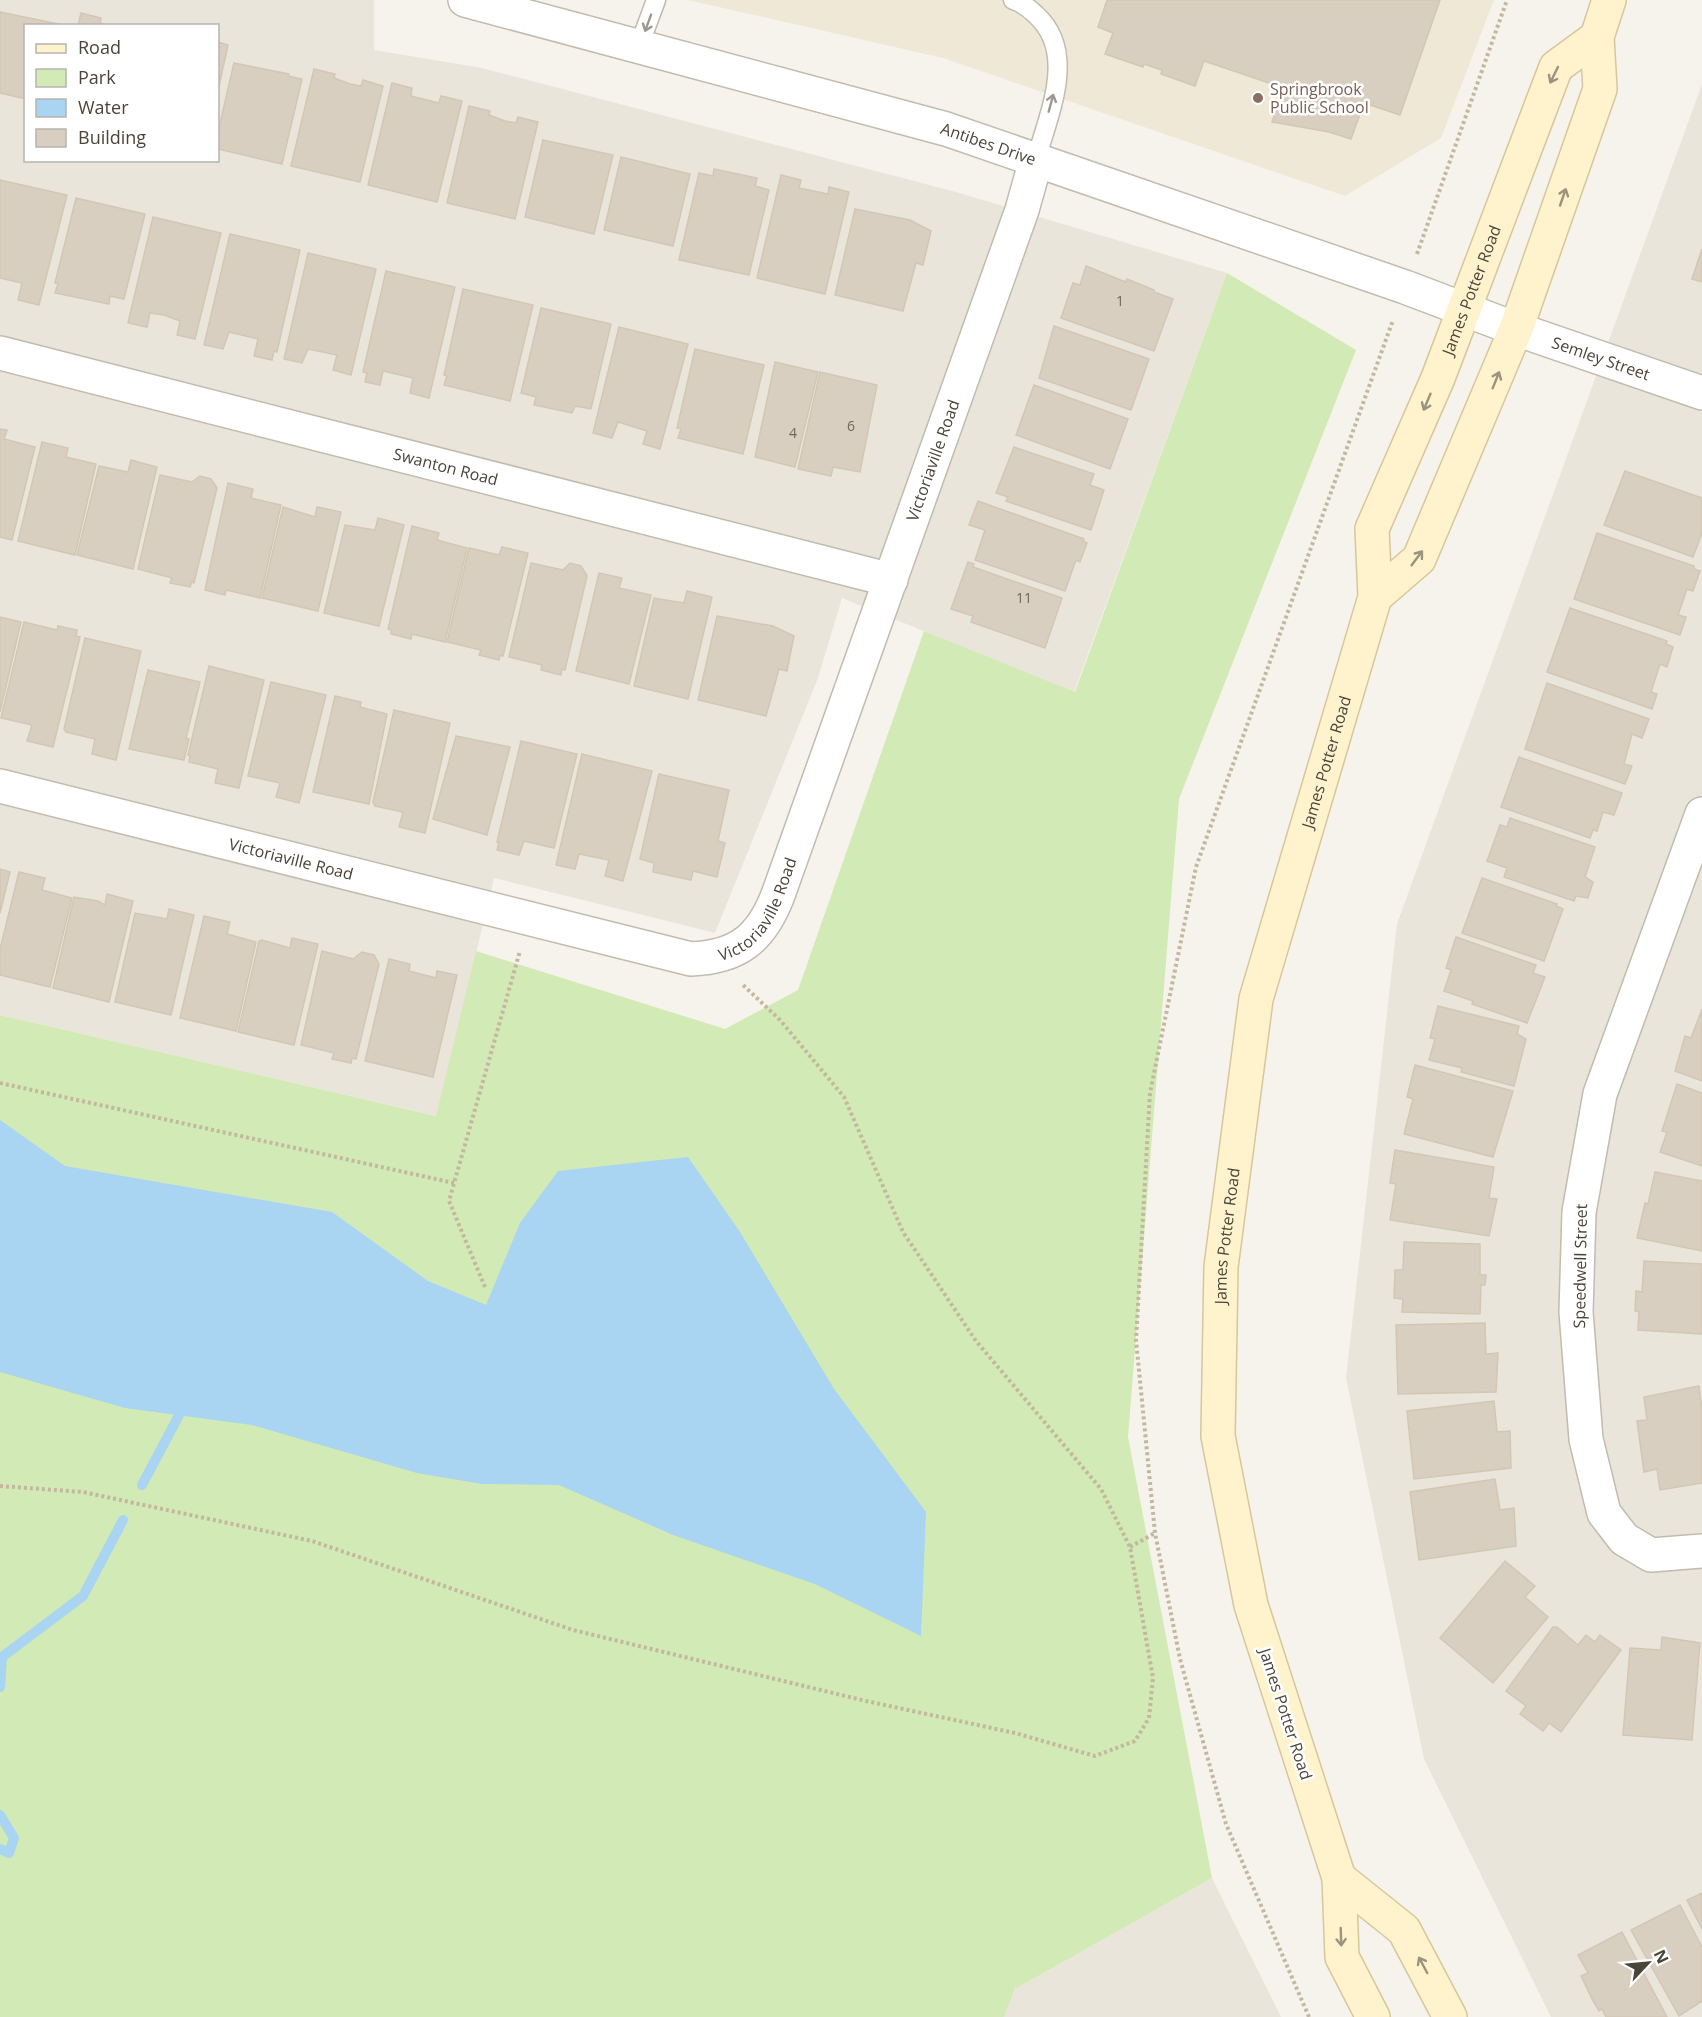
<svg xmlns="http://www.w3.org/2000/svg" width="1702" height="2017" font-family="'Open Sans',sans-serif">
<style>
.residential{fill:#eae5da;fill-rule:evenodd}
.education{fill:#efe8d6}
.green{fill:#d2eab5}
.water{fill:#a9d4f2}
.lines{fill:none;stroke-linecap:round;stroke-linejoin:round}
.stream{stroke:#a9d4f2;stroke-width:10}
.building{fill:#d8cfc1;stroke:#d3c7b4;stroke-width:1.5}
.lane-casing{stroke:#c2bbae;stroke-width:21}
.street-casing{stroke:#c2bbae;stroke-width:36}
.secondary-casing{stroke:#d6c79b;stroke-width:36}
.path{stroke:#c4b79f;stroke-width:4;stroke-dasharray:3 3;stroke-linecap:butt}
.lane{stroke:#fff;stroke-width:18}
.street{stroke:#fff;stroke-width:33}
.secondary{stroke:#fff3cd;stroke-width:33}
.oneway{stroke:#9c9892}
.oneway2{stroke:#9c937c}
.education-dot{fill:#8d6e63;stroke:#fff;stroke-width:2}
.labels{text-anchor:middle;stroke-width:5;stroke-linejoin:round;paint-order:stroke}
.number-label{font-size:14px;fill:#6e675b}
.education-label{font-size:16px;fill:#785e54;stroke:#fff;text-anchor:start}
.street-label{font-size:16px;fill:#4b4439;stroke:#fff}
</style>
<rect width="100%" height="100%" fill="#f6f3ec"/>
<g class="residential">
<path d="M0,0H374V50L482,68L956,192L1227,273L1074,692L842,598L818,678L715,933L494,878L437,1116L0,1015ZM26,26H218V160H26Z"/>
<path d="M1702,84V2017H1551L1424,1759L1346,1378L1397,924Z"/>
<path d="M1212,1878L1281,2017H1004L1015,1989Z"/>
</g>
<path class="education" d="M688,0H1494L1441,138L1345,196L943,58Z"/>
<path class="green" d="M1227,273L1356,350L1179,799L1128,1437L1212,1878L1015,1989L1004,2017H0V1015L436,1116L476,951L725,1029L798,990L924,631L1075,692Z"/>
<path class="water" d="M0,1120L65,1166L332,1212L428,1281L486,1305L520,1223L558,1171L688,1157L740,1232L834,1389L926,1512L921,1636L815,1584L673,1535L559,1485L482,1484L417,1473L252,1425L125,1408L0,1372Z"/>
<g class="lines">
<g class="stream">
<path d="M142,1485L186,1402"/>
<path d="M0,1687L2,1657L83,1596L123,1520"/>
<path d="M0,1815L14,1838L9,1853L0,1849"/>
</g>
</g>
<g class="building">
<path d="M1107,0H1440L1400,115L1364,103L1351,139L1329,132L1272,122L1284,88L1204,61L1195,86L1161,74L1162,70L1144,64L1143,67L1105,54L1113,33L1098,27Z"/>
<path d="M0,12L68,26H26V99L0,93Z"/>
<path d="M81,13L101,18L100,23L109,26H78Z"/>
<path d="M218,42L228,45L218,91Z"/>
<path d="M234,63L289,74L288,76L302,79L282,164L218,149V132Z"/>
<path d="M314,69L335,74L334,78L350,84L361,86L363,80L383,86L360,182L291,166Z"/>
<path d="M392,83L412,88L411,96L439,103L441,96L462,101L437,202L368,185Z"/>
<path d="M469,106L490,111L489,115L505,121L516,123L518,117L538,122L515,219L447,203Z"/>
<path d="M543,140L613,155L594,234L525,217Z"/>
<path d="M621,157L690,174L673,246L604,230Z"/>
<path d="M714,169L757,178L755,186L769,190L749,275L679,260L699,173L713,176Z"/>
<path d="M781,175L801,180L799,188L828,194L829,187L849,192L825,294L757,278Z"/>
<path d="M0,180L67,195L39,305L18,300L22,283L0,278Z"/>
<path d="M76,198L145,214L124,299L110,296L109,304L55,293L58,284L55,283Z"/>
<path d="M855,209L910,220L931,231L923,265L916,263L903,311L835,295Z"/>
<path d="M153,217L221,233L195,339L177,335L180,321L164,315L150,313L147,327L128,323Z"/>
<path d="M230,234L300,250L277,352L274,351L272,360L254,356L258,339L229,332L223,349L204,345Z"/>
<path d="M1702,249V282L1692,279Z"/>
<path d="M308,253L376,269L351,375L333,370L337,355L308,349L302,363L284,359Z"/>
<path d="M1086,266L1118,279L1126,282L1127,279L1154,290V292L1173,299L1154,351L1061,318L1073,283L1080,285Z"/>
<path d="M386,271L455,287L429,398L410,393L413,378L383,371L380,385L365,382L367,373L363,372Z"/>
<path d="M463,289L533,305L510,401L444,385L447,376L444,375Z"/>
<path d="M541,308L611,324L591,409L575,406L572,413L534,405L536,397L521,393Z"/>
<path d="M1054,326L1149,359L1131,410L1039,378Z"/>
<path d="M619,327L688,344L660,449L643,444L647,431L618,422L612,438L593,433Z"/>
<path d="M695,349L764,365L743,454L678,438L681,429L677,428Z"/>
<path d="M775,362L818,372L795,467L755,457Z"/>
<path d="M820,372L877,385L860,472L833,467L831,476L798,469Z"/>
<path d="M1034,385L1128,419L1110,469L1016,435Z"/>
<path d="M0,429L7,430L4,439L35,447L12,540L0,537Z"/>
<path d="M42,442L68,448L66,457L96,464L75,555L18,541Z"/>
<path d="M1014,447L1094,474L1090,485L1104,490L1091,530L1006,501L1008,497L996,493Z"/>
<path d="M131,460L157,467L133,569L77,555L99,466L128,472Z"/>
<path d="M1625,471L1702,498V533L1693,557L1604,525Z"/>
<path d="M160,475L192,482L200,476L211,479L217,488L194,583L192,582L190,587L170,583L172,578L138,569Z"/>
<path d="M228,483L253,489L251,498L281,505L260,598L226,590L225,595L205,590Z"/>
<path d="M978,501L1084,539L1083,541L1087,543L1080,562L1076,560L1065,591L975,560L985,530L969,525Z"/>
<path d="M283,507L315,517L317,507L341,512L318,611L262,598Z"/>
<path d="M378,518L404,525L379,626L324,613L345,525L375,530Z"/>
<path d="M412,526L439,533L437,540L467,548L445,642L412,634L411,639L391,634V630L388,629Z"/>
<path d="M1597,533L1694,566V569L1700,571L1693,591L1687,589L1678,615L1686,617L1680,635L1574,599Z"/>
<path d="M502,547L528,553L503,656L500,655L499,660L479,655L481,650L447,642L469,548L499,555Z"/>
<path d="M968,562L974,564L973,567L1062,598L1045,648L971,622L973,616L951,609Z"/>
<path d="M531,563L563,570L570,563L581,566L587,576L565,670L562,669L561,675L541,670L542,665L509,657Z"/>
<path d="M599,573L622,578L619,588L651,595L629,684L576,671Z"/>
<path d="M687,591L712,597L688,699L634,686L654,598L684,603Z"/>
<path d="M1570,608L1667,641L1666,644L1673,647L1667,667L1660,664L1651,692L1657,694L1652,709L1547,672Z"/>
<path d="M717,616L773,626L794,636L787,671L779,669L766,716L698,700Z"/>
<path d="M0,617L21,622L0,712Z"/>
<path d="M24,622L57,630L58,626L77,630L76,636L80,637L53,747L27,741L32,725L1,718Z"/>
<path d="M85,638L141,651L116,760L92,754L95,739L66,732L64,729Z"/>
<path d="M209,666L264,680L239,788L215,783L218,769L189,762L190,756L188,755Z"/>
<path d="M148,670L200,682L186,738L189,739L184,760L129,749Z"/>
<path d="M271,682L326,695L299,803L276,797L280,783L248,776Z"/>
<path d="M1547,683L1649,719L1642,738L1632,734L1624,764L1632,766L1625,784L1525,749Z"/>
<path d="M335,696L361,702L360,707L387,714L369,804L313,792Z"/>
<path d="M394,710L450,723L425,833L399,827L403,812L375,806L373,802Z"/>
<path d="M456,736L510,747L487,835L433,819Z"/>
<path d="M521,741L577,754L554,848L524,841L519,855L497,850L499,842H497Z"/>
<path d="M582,754L652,771L623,881L605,876L609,860L579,854L575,869L556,865Z"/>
<path d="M1519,757L1622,793L1614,815L1603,812L1597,831L1593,830L1590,838L1501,807Z"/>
<path d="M659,774L729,790L718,841L725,843L717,877L693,871L691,880L653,872L654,863L640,859Z"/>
<path d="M1510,818L1595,847L1585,877L1593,882L1588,898L1576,896L1574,901L1504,877L1507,868L1487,861L1500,825L1507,827Z"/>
<path d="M0,869L10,872L0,913Z"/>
<path d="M19,872L45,878L42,890L72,898L50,987L0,975V949Z"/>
<path d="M1482,878L1557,904L1556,906L1563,909L1544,961L1462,933Z"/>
<path d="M107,894L133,901L109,1002L53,988L74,897L98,901L105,905Z"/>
<path d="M169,909L194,915L171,1015L115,1002L135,913L167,919Z"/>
<path d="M204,916L230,922L227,934L256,942L236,1031L180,1018Z"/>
<path d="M1456,937L1536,965L1533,973L1545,977L1527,1023L1472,1004L1473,1001L1444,991L1451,970L1446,968Z"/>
<path d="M292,938L318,944L294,1045L238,1032L259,941L262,940L290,948Z"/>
<path d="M322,951L353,959L362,952L374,955L379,964L356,1059L352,1058L351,1063L332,1059L334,1053L301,1045Z"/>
<path d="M389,959L410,964L409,971L436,978L437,971L457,975L433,1077L365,1061Z"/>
<path d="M1438,1006L1519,1026L1517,1034L1526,1039L1514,1086L1461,1072L1462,1068L1429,1060L1435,1039L1430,1038Z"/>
<path d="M1702,1009V1081L1675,1071L1685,1036L1691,1038Z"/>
<path d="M1415,1065L1513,1091L1493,1157L1404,1134L1413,1099L1407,1097Z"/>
<path d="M1677,1084L1702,1093V1166L1660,1152L1667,1132L1662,1131Z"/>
<path d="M1395,1150L1494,1167L1489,1198L1497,1199L1489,1236L1390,1220L1396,1184L1390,1183Z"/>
<path d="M1655,1172L1702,1181V1251L1637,1238L1645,1203L1648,1204Z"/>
<path d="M1404,1242L1480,1244V1275H1486L1485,1285H1481L1480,1314L1402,1312L1403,1299L1394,1298L1395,1270H1403Z"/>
<path d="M1644,1261L1702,1264V1334L1638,1330L1639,1312L1635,1311L1636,1291L1642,1292Z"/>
<path d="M1485,1323L1486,1354L1498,1353L1496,1392L1398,1394L1396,1325Z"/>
<path d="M1699,1386L1702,1409V1483L1660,1490L1657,1469L1644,1472L1637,1421L1647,1420L1644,1397Z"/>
<path d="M1494,1401L1497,1432L1510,1431L1511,1468L1414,1479L1407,1411Z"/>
<path d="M1495,1479L1500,1510L1514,1508L1516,1546L1419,1560L1410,1492Z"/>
<path d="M1505,1561L1535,1586L1525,1597L1548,1617L1493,1683L1440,1638Z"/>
<path d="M1553,1627H1557L1578,1645L1586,1635L1595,1642L1600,1635L1621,1650L1561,1732L1549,1723L1543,1731L1520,1714L1526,1706L1506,1691Z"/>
<path d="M1662,1637L1700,1643L1692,1740L1623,1735L1630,1648L1661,1650Z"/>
<path d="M1702,1893V1929L1687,1900Z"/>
<path d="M1680,1905L1702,1947V2001L1679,2016L1631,1930Z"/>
<path d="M1622,1932L1667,2017H1606L1602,2009L1599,2011L1592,1999L1581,1976L1588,1973L1578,1955Z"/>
</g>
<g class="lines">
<defs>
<g id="lane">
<path d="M1013,0C1023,3 1029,8 1036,15C1078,53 1048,115 1036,160"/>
<path d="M639,46L656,0"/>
</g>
<g id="street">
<path id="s1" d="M465,0L946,129L1405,287L1516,329L1702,393"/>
<path id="s2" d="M0,353L891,580"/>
<path id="s3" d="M0,786L691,959C738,957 761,939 778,895L1022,210L1036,160"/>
<path d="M1702,814L1600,1094L1579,1212L1576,1312L1586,1439L1604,1513L1624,1539L1651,1555L1702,1551"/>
</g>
<g id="secondary">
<path d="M1375,597L1419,559L1516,329L1600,89L1597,37L1609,0"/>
<path d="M1339,1878L1404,1930L1450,2017"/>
<path id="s4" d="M1373,2017L1342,1957L1339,1878L1251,1605L1218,1436L1221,1267L1256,999L1375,597L1372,529L1438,378L1556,67L1597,37"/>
</g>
</defs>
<use href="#lane" class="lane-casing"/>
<use href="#street" class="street-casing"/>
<use href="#secondary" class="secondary-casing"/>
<g class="path">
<path d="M1417,254L1507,0"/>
<path d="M0,1083L454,1183"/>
<path d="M485,1287L449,1201L520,951"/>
<path d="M0,1486L83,1492L312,1541L573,1630L866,1701L1015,1733L1095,1756L1135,1741L1149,1718L1153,1678L1130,1547L1101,1489L976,1341L903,1232L844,1097L780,1020L742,984"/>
<path d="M1130,1547L1155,1533"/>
<path d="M1309,2017L1226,1824L1180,1659L1155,1533L1136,1340L1150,1093L1196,867L1393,320"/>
</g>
<use href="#lane" class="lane"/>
<use href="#street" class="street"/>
<use href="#secondary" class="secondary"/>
</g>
<defs><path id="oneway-shaft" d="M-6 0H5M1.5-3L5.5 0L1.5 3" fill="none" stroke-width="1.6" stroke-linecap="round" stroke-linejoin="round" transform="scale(1.5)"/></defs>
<g class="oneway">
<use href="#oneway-shaft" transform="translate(648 23) rotate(110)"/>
<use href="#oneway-shaft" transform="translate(1051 103) rotate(-75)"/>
</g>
<g class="oneway2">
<use href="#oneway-shaft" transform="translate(1554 75) rotate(116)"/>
<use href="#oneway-shaft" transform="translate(1563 197) rotate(-71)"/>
<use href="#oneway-shaft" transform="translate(1496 380) rotate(-68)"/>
<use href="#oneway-shaft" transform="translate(1427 402) rotate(113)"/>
<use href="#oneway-shaft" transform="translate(1417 558) rotate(-53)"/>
<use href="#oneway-shaft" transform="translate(1341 1937) rotate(88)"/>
<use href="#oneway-shaft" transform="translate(1423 1965) rotate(-118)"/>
</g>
<circle class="education-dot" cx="1258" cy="98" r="6"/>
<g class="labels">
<g class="number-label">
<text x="1120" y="306">1</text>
<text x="851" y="431">6</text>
<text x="793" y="438">4</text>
<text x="1024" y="603">11</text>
</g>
<g class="education-label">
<text x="1270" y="95">Springbrook<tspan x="1270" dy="18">Public School</tspan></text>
</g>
<g class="street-label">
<text dy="6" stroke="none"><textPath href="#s1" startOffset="543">Antibes Drive</textPath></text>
<text dy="6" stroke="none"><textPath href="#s4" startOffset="1791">James Potter Road</textPath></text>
<text dy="6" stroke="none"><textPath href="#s1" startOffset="1192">Semley Street</textPath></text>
<text dy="6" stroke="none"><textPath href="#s3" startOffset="1290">Victoriaville Road</textPath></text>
<text dy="6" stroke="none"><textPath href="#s2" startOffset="460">Swanton Road</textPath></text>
<text dy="6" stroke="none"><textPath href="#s4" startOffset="1292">James Potter Road</textPath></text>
<text dy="6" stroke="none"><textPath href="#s3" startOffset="300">Victoriaville Road</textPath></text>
<text dy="6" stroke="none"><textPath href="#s3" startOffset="804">Victoriaville Road</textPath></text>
<text dy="6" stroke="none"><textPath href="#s4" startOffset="806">James Potter Road</textPath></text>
<text transform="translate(1580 1266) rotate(-89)" y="6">Speedwell Street</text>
<text transform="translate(1286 1714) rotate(72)" y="6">James Potter Road</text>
</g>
</g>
<rect x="24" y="24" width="195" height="138" fill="#ffffff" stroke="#b7b4b0" stroke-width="1.5"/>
<rect x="36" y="44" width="30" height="9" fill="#fff3cd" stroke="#b7b4b0" stroke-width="1.5"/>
<text x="78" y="54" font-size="18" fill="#4b4439">Road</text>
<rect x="36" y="69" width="30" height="18" fill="#d2eab5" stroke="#b7b4b0" stroke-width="1.5"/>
<text x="78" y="84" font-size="18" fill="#4b4439">Park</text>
<rect x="36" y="99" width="30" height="18" fill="#a9d4f2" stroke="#b7b4b0" stroke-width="1.5"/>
<text x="78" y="114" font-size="18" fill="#4b4439">Water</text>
<rect x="36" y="129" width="30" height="18" fill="#d8cfc1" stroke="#b7b4b0" stroke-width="1.5"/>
<text x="78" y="144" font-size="18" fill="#4b4439">Building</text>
<g transform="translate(1648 1963) rotate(64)" stroke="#ffffff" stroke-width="4.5" paint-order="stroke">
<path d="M0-4.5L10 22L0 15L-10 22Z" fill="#4b4439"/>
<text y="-9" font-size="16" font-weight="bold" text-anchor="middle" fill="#4b4439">N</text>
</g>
</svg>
